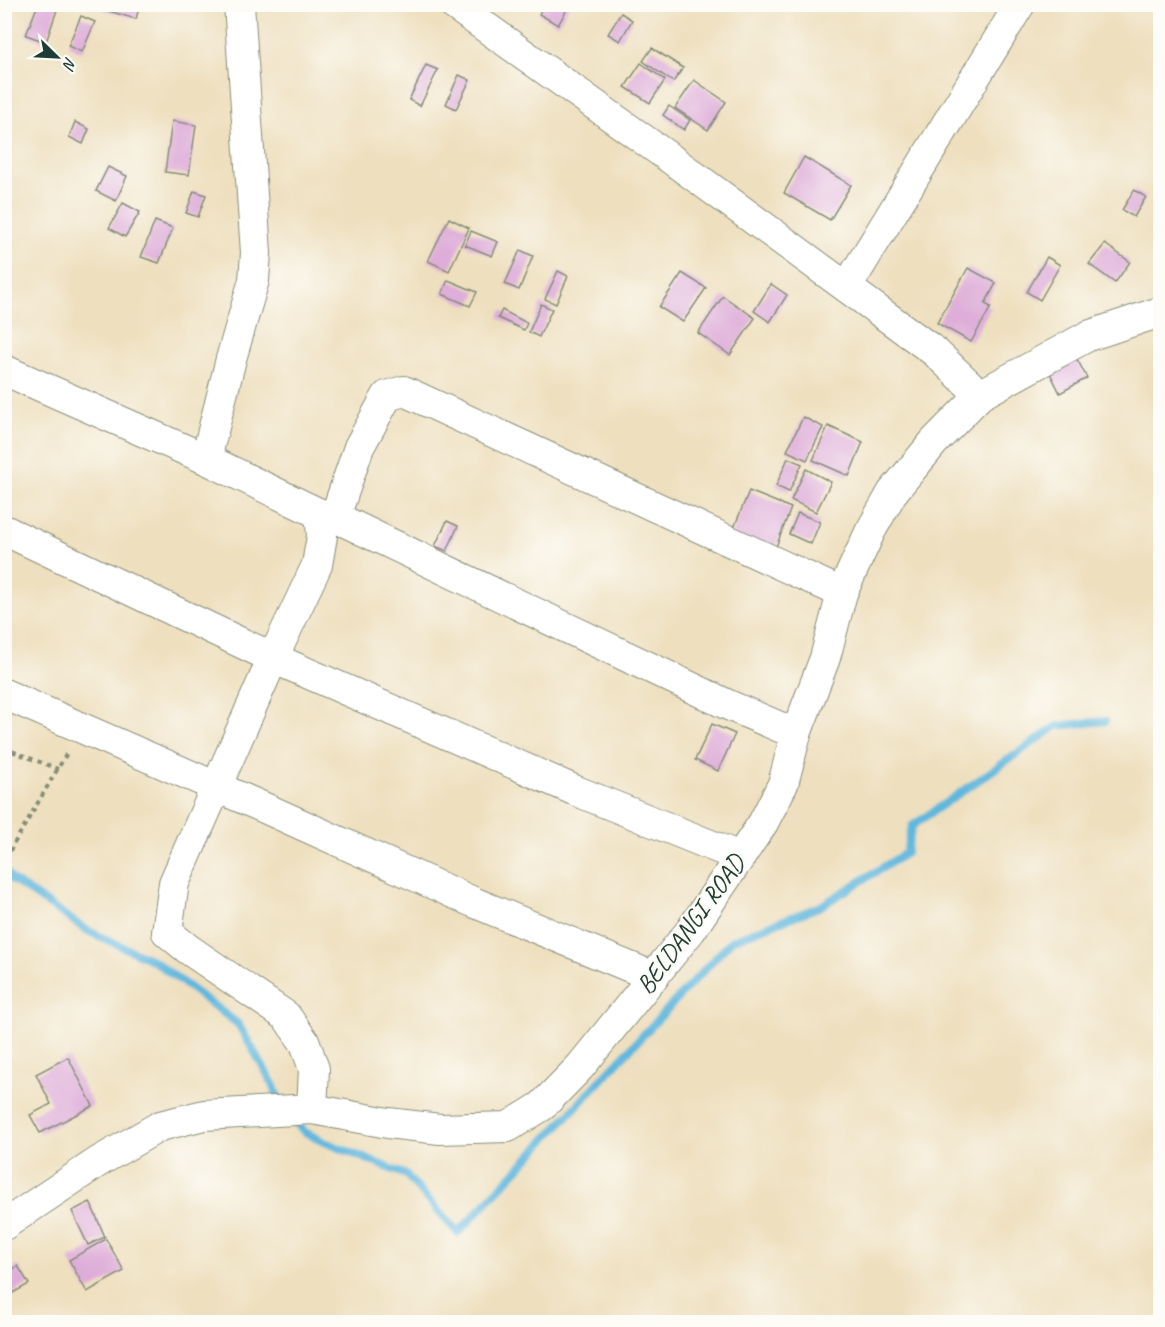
<svg xmlns="http://www.w3.org/2000/svg" width="1165" height="1327" font-family="Caveat,sans-serif">
<style>
.lines{fill:none;stroke-linecap:round;stroke-linejoin:round}
.stream{stroke:#61b7dd;stroke-width:8}
.building{fill:#deadd9}
.minor-casing{stroke:#868e79;stroke-width:32}
.path{stroke:#868e79;stroke-width:4;stroke-dasharray:4.5 4.5;stroke-linecap:butt}
.minor{stroke:#fff;stroke-width:30}
.labels{text-anchor:middle;stroke-width:4.5;stroke-linejoin:round;paint-order:stroke}
.street-label{font-size:26px;fill:#1f3d34;stroke:#fdfcf7}
</style>
<rect width="100%" height="100%" fill="#fdfcf7"/>
<filter id="ink" filterUnits="userSpaceOnUse"><feTurbulence type="fractalNoise" baseFrequency=".0167" numOctaves="2"/><feDisplacementMap in="SourceGraphic" scale="12" xChannelSelector="R" yChannelSelector="G"/><feConvolveMatrix kernelMatrix="1 2 1 2 8 2 1 2 1" color-interpolation-filters="sRGB"/></filter>
<filter id="wash" filterUnits="userSpaceOnUse"><feTurbulence type="fractalNoise" baseFrequency=".008" numOctaves="4" result="noise"/><feDisplacementMap in="SourceGraphic" scale="24" xChannelSelector="R" yChannelSelector="G"/><feGaussianBlur stdDeviation="1.35" result="paint"/><feColorMatrix in="noise" values="0 0 0 0 0 0 0 0 0 0 0 0 0 0 0 0 0 1.4 0 .05"/><feComposite in="paint" operator="in"/></filter>
<g filter="url(#wash)">
<rect width="100%" height="100%" fill="#eedfbe"/>
<g class="lines">
<g class="stream">
<path d="M4,869L11,879L88,931L154,961L238,1024L273,1084L281,1105"/>
<path d="M290,1118L305,1132L322,1141L406,1175L458,1233L732,940L821,906L906,853L912,826L1057,726L1105,721"/>
</g>
</g>
<g id="blocks">
<g class="building">
<path d="M38,4H59L46,42L26,35Z"/>
<path d="M85,4H140L136,19Z"/>
<path d="M544,4H570L558,25L539,14Z"/>
<path d="M621,13L632,20L620,41L608,34Z"/>
<path d="M81,16L95,22L82,52L68,46Z"/>
<path d="M652,48L683,68L673,82L643,61Z"/>
<path d="M641,63L665,80L650,103L625,87Z"/>
<path d="M426,65L438,70L420,106L409,100Z"/>
<path d="M459,75L470,80L456,109L446,104Z"/>
<path d="M694,80L726,102L708,130L675,108Z"/>
<path d="M669,106L690,120L684,130L663,115Z"/>
<path d="M172,121L196,125L189,175L165,172Z"/>
<path d="M75,122L89,129L83,144L69,137Z"/>
<path d="M804,157L851,185L830,220L784,193Z"/>
<path d="M108,167L127,176L116,201L96,191Z"/>
<path d="M1134,190L1146,197L1134,217L1122,210Z"/>
<path d="M194,191L206,195L198,217L186,213Z"/>
<path d="M123,203L140,212L125,237L109,228Z"/>
<path d="M449,218L469,228L449,271L428,261Z"/>
<path d="M155,221L173,228L159,263L141,257Z"/>
<path d="M471,231L498,242L492,256L465,245Z"/>
<path d="M1105,244L1130,262L1115,283L1089,264Z"/>
<path d="M520,250L533,256L519,290L505,284Z"/>
<path d="M1047,257L1060,265L1040,300L1027,292Z"/>
<path d="M968,268L996,283L985,304L991,307L971,342L937,323Z"/>
<path d="M558,271L568,276L556,304L545,299Z"/>
<path d="M682,273L706,288L683,322L659,307Z"/>
<path d="M448,280L477,292L470,306L442,294Z"/>
<path d="M771,284L787,295L770,322L754,311Z"/>
<path d="M723,296L755,318L730,355L698,333Z"/>
<path d="M541,304L552,309L539,337L529,332Z"/>
<path d="M502,310L527,323L524,330L498,318Z"/>
<path d="M1077,359L1087,378L1060,393L1050,373Z"/>
<path d="M803,417L823,427L807,460L787,451Z"/>
<path d="M828,426L863,442L849,476L813,460Z"/>
<path d="M788,458L802,464L789,492L776,486Z"/>
<path d="M806,469L831,482L816,512L791,500Z"/>
<path d="M749,491L791,508L774,552L731,535Z"/>
<path d="M798,513L820,522L811,544L789,534Z"/>
<path d="M447,521L458,526L447,551L435,546Z"/>
<path d="M712,724L735,734L718,771L695,760Z"/>
<path d="M68,1057L93,1106L40,1133L30,1115L51,1104L36,1074Z"/>
<path d="M90,1202L105,1237L88,1245L72,1211Z"/>
<path d="M106,1239L124,1271L87,1292L69,1260Z"/>
<path d="M18,1266L29,1284L4,1298V1274Z"/>
</g>
</g>
</g>
<g filter="url(#ink)">
<use href="#blocks" fill-opacity="0" stroke="#868e79" stroke-width="1.5"/>
<g class="lines">
<defs>
<g id="minor">
<path d="M453,4L671,159L935,352L980,395"/>
<path d="M847,287L1020,4"/>
<path d="M4,370L206,459L320,514L322,536L317,565L273,658L174,883L167,932L188,949L286,1016L305,1043L314,1069L312,1109"/>
<path d="M206,459L231,359L254,280L256,253L239,4"/>
<path d="M320,514L335,517L726,704L796,734"/>
<path d="M335,517L359,447L387,396L404,391L842,593"/>
<path d="M4,530L273,658L574,790L740,857"/>
<path d="M4,694L267,809L473,902L654,977"/>
<path d="M4,1225L98,1162L160,1126L204,1115L312,1109L388,1123L440,1129L508,1127L542,1106L580,1067L691,930L763,823L783,784L796,734L825,658L842,593L870,532L892,493L934,442L980,395L1088,336L1160,312"/>
</g>
</defs>
<use href="#minor" class="minor-casing"/>
<g class="path">
<path d="M4,748L58,769"/>
<path d="M5,859L67,753"/>
</g>
<use href="#minor" class="minor"/>
</g>
</g>
<g class="labels">
<g class="street-label">
<text transform="translate(690 924) rotate(-54)" y="9">BELDANGI ROAD</text>
</g>
</g>
<rect width="1165" height="1327" fill="none" stroke="#fdfcf7" stroke-width="24"/>
<g transform="translate(57 57) rotate(114)" stroke="#fdfcf7" stroke-width="4.5" paint-order="stroke">
<path d="M0-4.5L10 22L0 15L-10 22Z" fill="#1f3d34"/>
<text y="-9" font-size="16" font-weight="bold" text-anchor="middle" fill="#1f3d34">N</text>
</g>
</svg>
